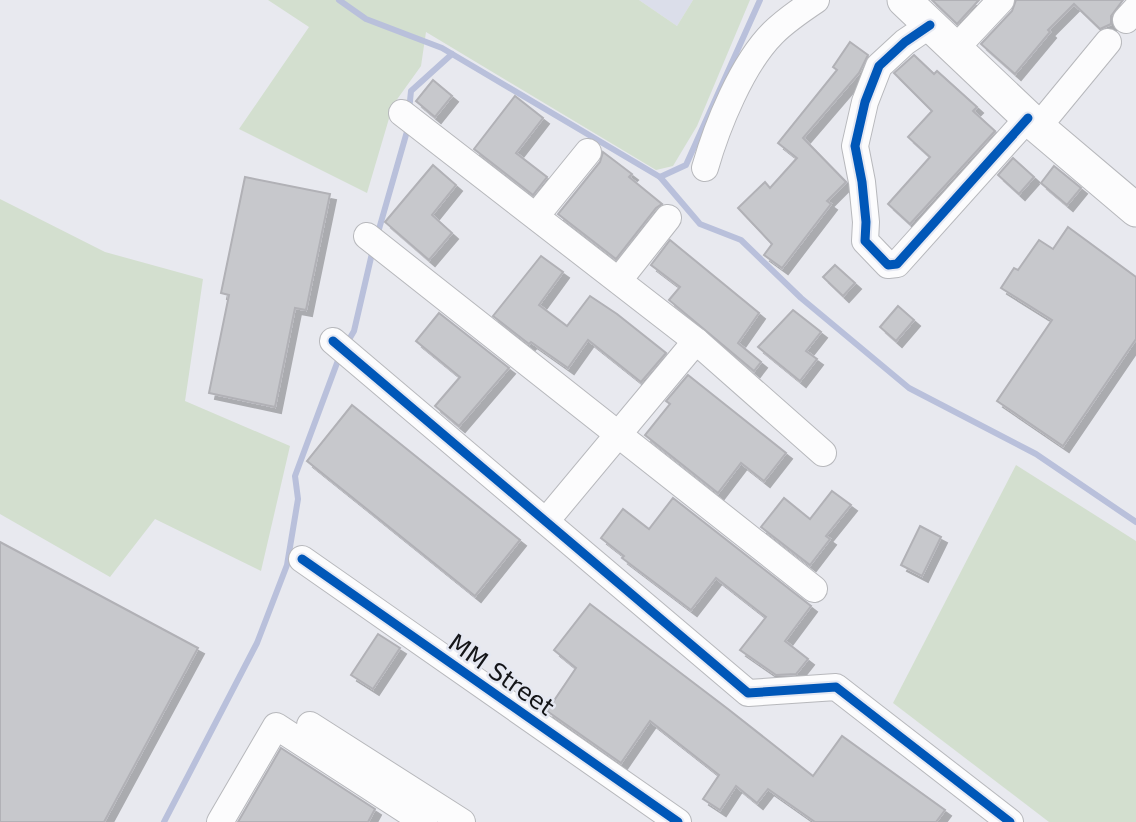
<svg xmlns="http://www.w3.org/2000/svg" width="1136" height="822" font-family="'DejaVu Sans',sans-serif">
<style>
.built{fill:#dbdeea}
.green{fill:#d3dfcf}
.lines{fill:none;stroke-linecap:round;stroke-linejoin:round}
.stream{stroke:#b9c0db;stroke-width:6}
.building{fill:#c7c8cc;stroke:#b1b1b6;stroke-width:2;filter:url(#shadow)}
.minor-casing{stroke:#b7b8bc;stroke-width:28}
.tertiary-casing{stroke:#b7b8bc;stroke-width:35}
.minor{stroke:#fcfcfd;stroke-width:26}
.tertiary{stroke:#fcfcfd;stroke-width:33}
.cycleway-casing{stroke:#e5e8f2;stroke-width:13}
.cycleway{stroke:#0057b8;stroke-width:9}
.labels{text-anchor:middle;stroke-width:5;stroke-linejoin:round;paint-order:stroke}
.street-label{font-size:24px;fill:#141518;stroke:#e5e8f2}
</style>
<defs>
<filter id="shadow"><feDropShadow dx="6" dy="6" stdDeviation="0" flood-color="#0004"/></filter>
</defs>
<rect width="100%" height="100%" fill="#e8e9ef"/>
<path class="built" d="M639,0H693L677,26Z"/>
<g class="green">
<path d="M268,0H639L677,26L693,0H750L697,126L673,166L656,170L426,32L421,66L393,105L367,193L239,129L309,27Z"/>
<path d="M0,199L105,252L203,279L185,401L290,446L261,571L155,519L110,577L0,514Z"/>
<path d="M1016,465L1136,541V822H1049L893,703Z"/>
</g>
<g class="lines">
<g class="stream">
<path d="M339,0L366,19L442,48L660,177L686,165L760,0"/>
<path d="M409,111L411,91L452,54"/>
<path d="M660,177L700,224L741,240L801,298L909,388L1036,454L1136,522"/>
<path d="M377,236L408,128"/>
<path d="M347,343L354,331L373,249"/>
<path d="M164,822L257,643L287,565L298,499L295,476L340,355"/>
</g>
</g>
<g class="building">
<path d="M932,0H979L957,24Z"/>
<path d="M1016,0H1123L1111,16V24L1100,29L1074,4L1048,30L1050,32L1015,74L981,44L1012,11Z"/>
<path d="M850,42L868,55L859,73L803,138L846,182L827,201L831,204L782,268L764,255L772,244L738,208L765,182L770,188L797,158L778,143L837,70L833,67Z"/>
<path d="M914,55L934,74L937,71L977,107L973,111L995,131L910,224L888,204L930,157L908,137L932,111L894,73Z"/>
<path d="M433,80L452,96L435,117L416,101Z"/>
<path d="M515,96L543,118L516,153L547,177L533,195L474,149Z"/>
<path d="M603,152L632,174L629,177L662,204L656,208L616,259L558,214L600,162Z"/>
<path d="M1013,158L1034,177L1019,194L998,175Z"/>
<path d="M433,165L456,185L432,215L452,233L429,260L385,222Z"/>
<path d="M1054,166L1081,188L1067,205L1041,183Z"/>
<path d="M245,177L330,194L306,310L295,308L275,407L209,393L229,295L221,293Z"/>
<path d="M1068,227L1136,277V339L1063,446L997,401L1052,320L1001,288L1014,268L1018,270L1039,240L1053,249Z"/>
<path d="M670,240L759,313L738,343L761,362L754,371L669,300L680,287L651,265Z"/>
<path d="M541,256L563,272L539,305L567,326L590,296L617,314L666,353L641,382L588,340L568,368L531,342L529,344L493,316Z"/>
<path d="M835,265L855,283L843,296L823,277Z"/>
<path d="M898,306L914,320L896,341L880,327Z"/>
<path d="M793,310L821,332L806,351L817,359L800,381L758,347Z"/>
<path d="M439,313L509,368L459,426L435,406L460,377L416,341Z"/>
<path d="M688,375L786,453L764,481L741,463L718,493L645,435L670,404L666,401Z"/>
<path d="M352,405L520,540L475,596L307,461Z"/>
<path d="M832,491L851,505L826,536L830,539L810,565L761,527L784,498L810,519Z"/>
<path d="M673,498L811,606L785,641L808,659L796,674L776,675L740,650L766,617L716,578L691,610L622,558L624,556L601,538L623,509L649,529Z"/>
<path d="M920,526L941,537L922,576L901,565Z"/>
<path d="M0,542L198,648L104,822H0Z"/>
<path d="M590,604L728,709L813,776L842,736L945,810L936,822H815L768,789L757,803L736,786L720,810L703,799L719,775L650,721L621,763L547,711L576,668L554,650Z"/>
<path d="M378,634L400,648L373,689L351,675Z"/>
<path d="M281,748L375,809L368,822H238Z"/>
</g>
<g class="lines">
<defs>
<g id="minor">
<path d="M1126,20L1136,9"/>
<path d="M930,25L905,42L879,66L865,102L855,146L862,182L866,222L865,241L888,265L897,264L1028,118"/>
<path d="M955,49L1001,0"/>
<path d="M402,113L696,341"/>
<path d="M1038,127L1108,42"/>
<path d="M705,168C717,126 742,64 773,33C785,21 801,10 816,0"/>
<path d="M536,216L588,152"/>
<path d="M367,236L814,589"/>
<path d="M619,280L668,218"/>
<path d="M333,341L748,693L836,687L1010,822"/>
<path d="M546,521L696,341L823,453"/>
<path d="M302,559L678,822"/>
<path d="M310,725L462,822"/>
<path d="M220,822L276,726L424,822"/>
</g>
<path id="tertiary" d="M904,0L1038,127L1136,210"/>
</defs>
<use href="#minor" class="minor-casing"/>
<use href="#tertiary" class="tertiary-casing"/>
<use href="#minor" class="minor"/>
<use href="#tertiary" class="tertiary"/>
<defs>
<g id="cycleway">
<path d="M930,25L905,42L879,66L865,102L855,146L862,182L866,222L865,241L888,265L897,264L1028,118"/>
<path d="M333,341L748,693L836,687L1010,822"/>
<path d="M302,559L678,822"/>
</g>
</defs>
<use href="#cycleway" class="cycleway-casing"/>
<use href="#cycleway" class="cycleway"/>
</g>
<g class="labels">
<g class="street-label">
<text transform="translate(501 675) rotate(35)" y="8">MM Street</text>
</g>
</g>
</svg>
